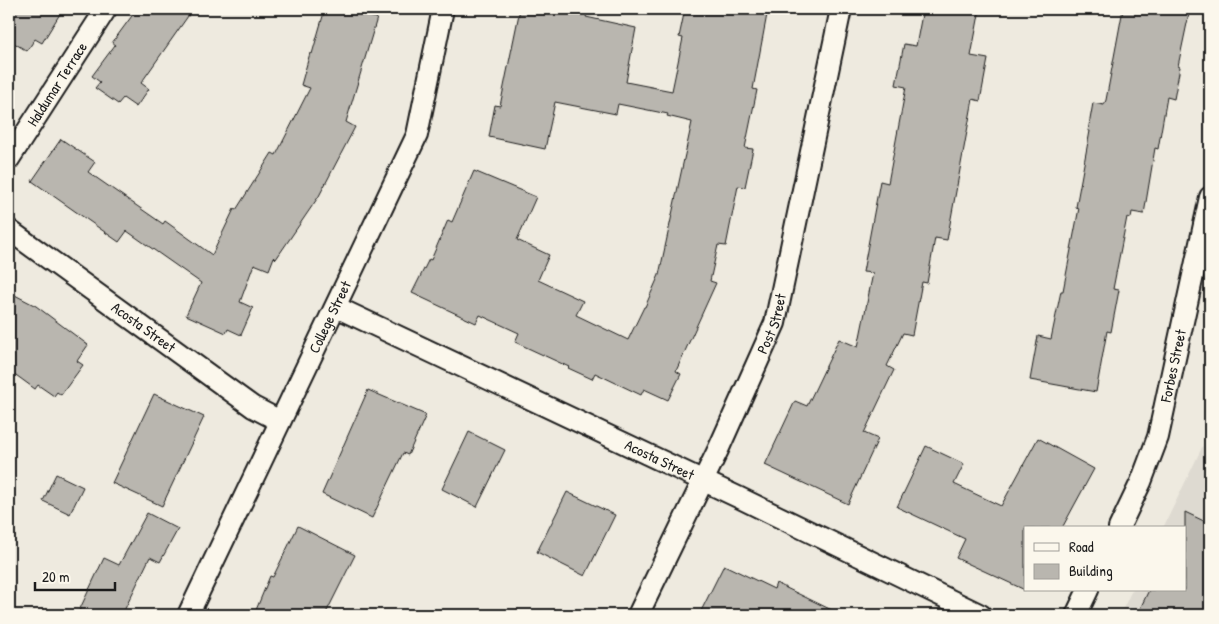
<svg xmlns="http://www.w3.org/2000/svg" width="1219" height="624" font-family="'Patrick Hand',sans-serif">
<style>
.built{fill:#dedad1}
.building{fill:#b9b6af;stroke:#1c1c1c}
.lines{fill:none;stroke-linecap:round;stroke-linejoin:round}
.minor-casing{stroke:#1c1c1c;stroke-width:24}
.minor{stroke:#fbf7ec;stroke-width:20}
.labels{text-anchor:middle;stroke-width:4;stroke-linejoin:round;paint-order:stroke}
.street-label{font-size:15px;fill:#1c1c1c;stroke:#fbf7ec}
</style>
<rect width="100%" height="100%" fill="#eeeadf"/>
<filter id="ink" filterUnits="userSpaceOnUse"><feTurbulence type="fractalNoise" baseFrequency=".02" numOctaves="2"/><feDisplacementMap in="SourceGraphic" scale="10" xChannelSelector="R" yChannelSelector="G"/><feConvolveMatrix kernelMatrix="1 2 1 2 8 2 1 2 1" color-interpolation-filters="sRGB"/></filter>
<g filter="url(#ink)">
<path class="built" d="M1210,431V615H1120L1132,590H1185V528H1163Z"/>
<g class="building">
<path d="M15,9H63L42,43L35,39L27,51L9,40V20Z"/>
<path d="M137,9H193L141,83L149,89L136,107L123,98L118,104L95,88L100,82L92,76L115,45L112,43Z"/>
<path d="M325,9H350L368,14V16L377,18L346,122L355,127L319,196L276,259L274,257L269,270L254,264L240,302L253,308L241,335L228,329L226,333L186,315L201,283L127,231L119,242L32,181L61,139L95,162L88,172L163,224L165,221L212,255L234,209L236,210L272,153L276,155L310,88L301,85L310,53L312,54Z"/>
<path d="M520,9H588L586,17L636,28L626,82L672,91L683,38L679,37L685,9H768L753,89L757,90L745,148L753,149L745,187L738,186L726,246L718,245L710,281L716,283L676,371L681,374L668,400L644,389L641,395L595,373L592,379L568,368L569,367L515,342L519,333L480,315L476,323L412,293L429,259L431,260L448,220L452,222L474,171L536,197L517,240L549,255L538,280L583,301L576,315L628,340L644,307H645L659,275L692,122L667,116L668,114L618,104L616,114L555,102L545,149L489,137L495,105L500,106Z"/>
<path d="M923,9H980L971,56L988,59L980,101L973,99L947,240L935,238L927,283L922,282L912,335L903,333L887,366L894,370L864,433L878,439L848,504L765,465L795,401L807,406L839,339L858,347L873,273L863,272L880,181L888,183L906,87L896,85L904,44L916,46Z"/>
<path d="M1123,9H1190L1178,66L1180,67L1174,99L1167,97L1158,149L1155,148L1144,214L1132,212L1131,218L1127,217L1113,289L1119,290L1111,332L1107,331L1096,392L1030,380L1038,336L1051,339L1061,291H1063L1079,208L1076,207L1090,131H1088L1093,103L1104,105L1106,100Z"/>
<path d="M9,292L36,306L88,345L77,361L83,365L61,395L57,392L54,396L38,385L35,389L9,370Z"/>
<path d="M368,390L426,415L408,455L403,453L372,518L322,494Z"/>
<path d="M154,394L204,417L162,506L112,483Z"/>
<path d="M469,432L505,450L477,507L442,489Z"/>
<path d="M1038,438L1094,469L1062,528H1025V590L956,558L965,539L897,507L926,446L964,464L954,484L1001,506Z"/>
<path d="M56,474L83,487L70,514L43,501Z"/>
<path d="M567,492L615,515L585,576L537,552Z"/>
<path d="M1185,512L1210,524V615H1137L1149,590H1185Z"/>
<path d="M147,513L178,529L160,562L150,557L122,615H77L104,558L119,565Z"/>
<path d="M298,526L355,555L325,615H254L270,576L273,577Z"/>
<path d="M724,565L774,589L776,583L842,615H699Z"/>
</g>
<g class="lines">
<defs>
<g id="minor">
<path id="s1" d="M9,159L106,9"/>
<path id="s2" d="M9,230L253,407L280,421"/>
<path id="s3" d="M336,307L740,498L981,615"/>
<path id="s4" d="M1119,528L1141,482L1158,437L1210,197"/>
<path id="s5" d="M188,615L417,135L443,9"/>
<path id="s6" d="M638,615L718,450L775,323L841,9"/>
<path d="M1076,615L1088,590"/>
</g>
</defs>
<use href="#minor" class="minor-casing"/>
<use href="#minor" class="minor"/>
</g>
</g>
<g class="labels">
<g class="street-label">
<text dy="5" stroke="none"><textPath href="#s1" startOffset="89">Haldumar Terrace</textPath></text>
<text dy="5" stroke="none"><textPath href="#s5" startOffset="330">College Street</textPath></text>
<text dy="5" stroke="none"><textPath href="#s6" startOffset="321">Post Street</textPath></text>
<text dy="5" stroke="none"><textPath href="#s2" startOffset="166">Acosta Street</textPath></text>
<text dy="5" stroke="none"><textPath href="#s4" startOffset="172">Forbes Street</textPath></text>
<text dy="5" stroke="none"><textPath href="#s3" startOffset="358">Acosta Street</textPath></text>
</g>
</g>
<rect width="1219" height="624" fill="none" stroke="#fbf7ec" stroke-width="30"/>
<rect x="15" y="15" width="1189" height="594" fill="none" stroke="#1c1c1c" stroke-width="2" filter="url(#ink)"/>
<rect x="1024" y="526" width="162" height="65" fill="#fbf7ec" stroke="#a29f99"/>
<rect x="1034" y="543" width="25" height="8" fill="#fbf7ec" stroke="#a29f99"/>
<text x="1069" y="552" font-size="15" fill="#1c1c1c">Road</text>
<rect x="1034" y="564" width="25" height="15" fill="#b9b6af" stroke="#a29f99"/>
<text x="1069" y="576" font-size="15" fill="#1c1c1c">Building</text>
<path d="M35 582v8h80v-8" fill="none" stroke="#1c1c1c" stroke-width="2.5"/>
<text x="42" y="582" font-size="15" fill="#1c1c1c" stroke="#fbf7ec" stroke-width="4" paint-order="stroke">20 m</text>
</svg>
